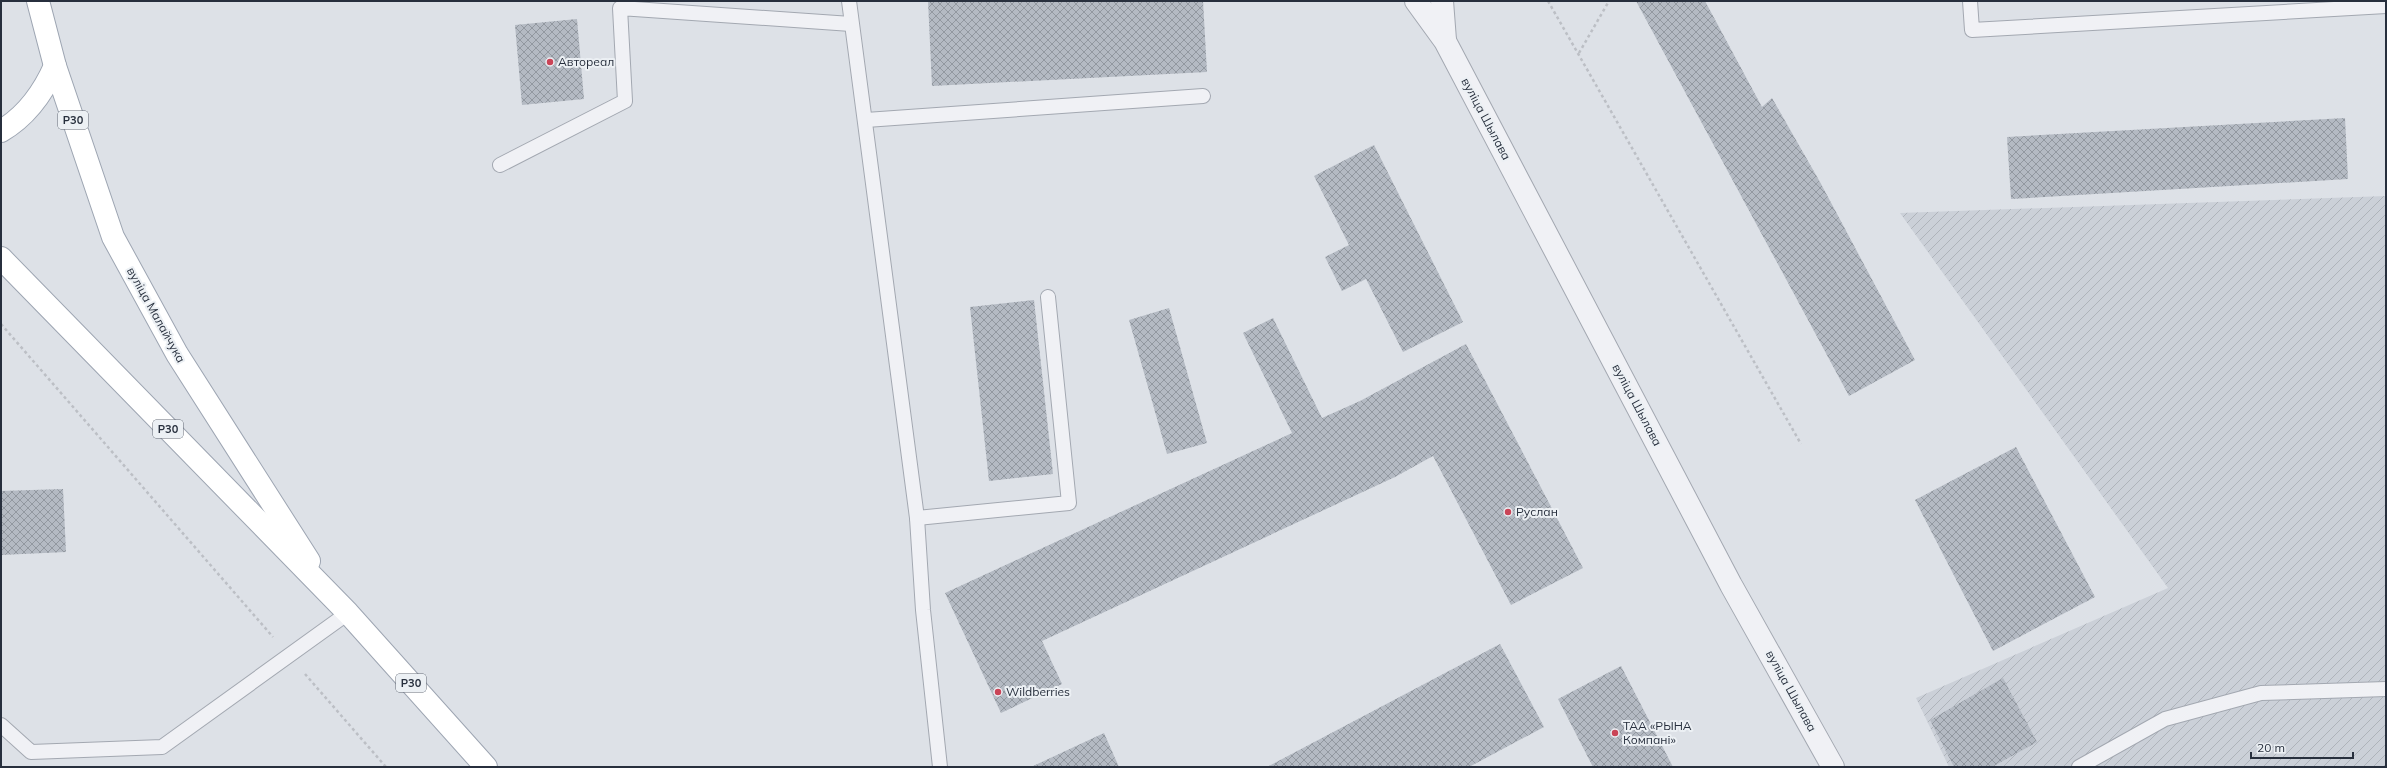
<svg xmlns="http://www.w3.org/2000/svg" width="2387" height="768" font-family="Mulish,sans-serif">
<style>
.industrial{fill:url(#industrial-furrows)}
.building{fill:url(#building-cross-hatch)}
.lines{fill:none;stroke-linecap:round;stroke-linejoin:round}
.lane-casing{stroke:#a3a8b1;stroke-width:16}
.street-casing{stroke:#a3a8b1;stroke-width:24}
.primary-casing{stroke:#9da5b2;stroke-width:24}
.path{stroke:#bcbfc5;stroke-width:2.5;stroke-dasharray:3 3;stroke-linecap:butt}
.lane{stroke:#f0f1f5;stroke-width:14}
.street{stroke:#f0f1f5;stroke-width:22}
.primary{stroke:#fff;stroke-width:22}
.poi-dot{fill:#ca4457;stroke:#ecf0f4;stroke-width:1.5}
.labels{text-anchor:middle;stroke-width:4;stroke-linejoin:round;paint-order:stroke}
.shield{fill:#ecf0f4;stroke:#626974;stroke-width:1}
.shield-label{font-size:11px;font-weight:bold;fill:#272f3d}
.poi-label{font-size:12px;fill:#272f3d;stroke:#ecf0f4;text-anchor:start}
.street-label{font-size:12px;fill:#272f3d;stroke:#ecf0f4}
</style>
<defs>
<pattern id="industrial-furrows" width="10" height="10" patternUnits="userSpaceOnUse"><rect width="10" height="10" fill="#cbd0d8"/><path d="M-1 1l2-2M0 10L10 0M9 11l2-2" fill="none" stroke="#aeb3ba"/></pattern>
<pattern id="building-cross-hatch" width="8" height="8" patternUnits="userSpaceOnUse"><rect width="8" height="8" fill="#b4bac3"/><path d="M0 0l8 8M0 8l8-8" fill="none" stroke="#9298a0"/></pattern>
</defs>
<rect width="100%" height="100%" fill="#dde1e7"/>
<path class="industrial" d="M2386,196V767H1949L1916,698L2168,588L1900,213Z"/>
<g class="building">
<path d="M928,1H1203L1207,72L932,86Z"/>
<path d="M1636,1H1705L1762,107L1772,98L1820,182L1915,360L1849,396Z"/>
<path d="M577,19L584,99L522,105L515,25Z"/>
<path d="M2345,118L2348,179L2011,199L2007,137Z"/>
<path d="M1374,145L1463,322L1403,352L1366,279L1342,291L1325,257L1349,245L1314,176Z"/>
<path d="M1034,300L1053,474L989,481L970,307Z"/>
<path d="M1169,308L1207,443L1167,454L1129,320Z"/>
<path d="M1273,318L1322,418L1360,401L1466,344L1583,568L1511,605L1433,456L1395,477L1042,641L1062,684L1001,713L945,593L1292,433L1243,333Z"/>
<path d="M2016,447L2095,597L1993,651L1915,500Z"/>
<path d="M63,489L66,552L1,555V491Z"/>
<path d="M1500,644L1544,727L1469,767H1267Z"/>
<path d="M1621,666L1673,767H1593L1558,699Z"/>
<path d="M2003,678L2037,742L1992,767H1954L1930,720Z"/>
<path d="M1104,733L1119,767H1031Z"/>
</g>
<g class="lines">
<defs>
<g id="lane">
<path d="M849,1L917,518L923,610L940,767"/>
<path d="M1970,1L1972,30L2386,6"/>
<path d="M866,120L1203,96"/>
<path d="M500,165L625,101L620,8L851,24"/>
<path d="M917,518L1069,503L1048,297"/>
<path d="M1,725L31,752L162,747L348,613"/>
<path d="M2079,767L2165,719L2261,693L2386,689"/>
</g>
<g id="street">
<path d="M1416,1L1445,41L1731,585L1833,767"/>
<path d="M1442,1L1445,40"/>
</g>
<g id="primary">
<path d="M38,1L55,66L113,237L177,354L309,561"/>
<path d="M1,131C27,116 43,93 55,66"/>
<path d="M1,258L348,613L486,767"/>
</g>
</defs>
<use href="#lane" class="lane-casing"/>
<use href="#street" class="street-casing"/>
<use href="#primary" class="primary-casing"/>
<g class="path">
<path d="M1548,1L1801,444"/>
<path d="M1579,53L1609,1"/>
<path d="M1,324L273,637"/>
<path d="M305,674L386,767"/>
</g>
<use href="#lane" class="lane"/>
<use href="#street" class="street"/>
<use href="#primary" class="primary"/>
</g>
<g class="poi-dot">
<circle cx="550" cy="62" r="4"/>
<circle cx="1508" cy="512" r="4"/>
<circle cx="998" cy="692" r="4"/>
<circle cx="1615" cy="733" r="4"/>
</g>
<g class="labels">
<g class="shield">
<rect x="58" y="111" width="30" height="18" rx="3"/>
<rect x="153" y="420" width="30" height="18" rx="3"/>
<rect x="396" y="674" width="30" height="18" rx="3"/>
</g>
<g class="shield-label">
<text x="73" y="124">Р30</text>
<text x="168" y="433">Р30</text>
<text x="411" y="687">Р30</text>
</g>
<g class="poi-label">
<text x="558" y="66">Автореал</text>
<text x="1516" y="516">Руслан</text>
<text x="1006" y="696">Wildberries</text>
<text x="1623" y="730">ТАА «РЫНА<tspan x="1623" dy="14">Компані»</tspan></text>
</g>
<g class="street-label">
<text transform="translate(1486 119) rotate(62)" y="4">вуліца Шылава</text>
<text transform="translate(156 315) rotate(61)" y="4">вуліца Малайчука</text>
<text transform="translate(1637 405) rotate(62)" y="4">вуліца Шылава</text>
<text transform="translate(1791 691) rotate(61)" y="4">вуліца Шылава</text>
</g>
</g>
<rect width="2387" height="768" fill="none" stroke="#272f3d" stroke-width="4"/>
<path d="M2251 752v6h102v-6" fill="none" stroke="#272f3d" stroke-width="2"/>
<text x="2257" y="752" font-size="12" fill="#272f3d" stroke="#ecf0f4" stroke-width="3" paint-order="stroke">20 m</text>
</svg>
